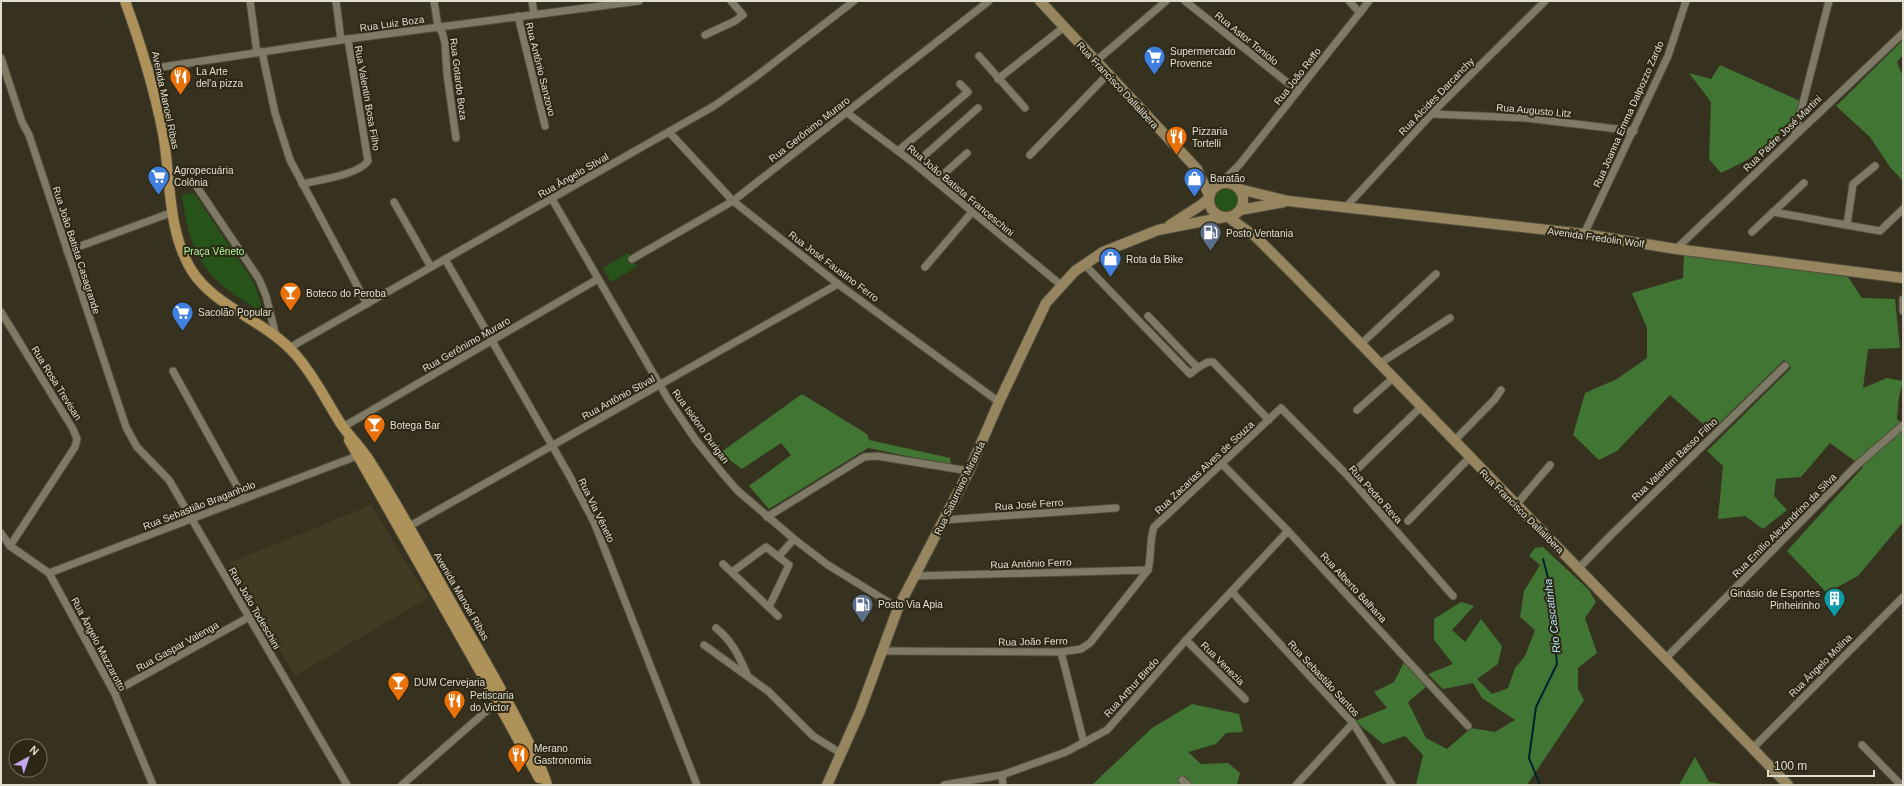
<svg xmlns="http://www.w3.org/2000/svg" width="1904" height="786" font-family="Helvetica,sans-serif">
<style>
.built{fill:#423b23}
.green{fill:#26531a}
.forest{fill:#417534}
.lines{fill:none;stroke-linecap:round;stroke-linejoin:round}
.stream{stroke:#00222d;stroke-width:2}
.street-casing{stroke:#504d3c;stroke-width:9}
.secondary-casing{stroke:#504d3c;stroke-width:12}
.primary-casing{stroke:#504d3c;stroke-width:12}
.street{stroke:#7f7a65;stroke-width:7}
.secondary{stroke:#97855f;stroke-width:10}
.primary{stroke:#af915a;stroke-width:10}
.labels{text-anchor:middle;stroke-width:4;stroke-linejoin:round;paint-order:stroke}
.street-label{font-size:10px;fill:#e0ddd1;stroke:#2d2815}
.poi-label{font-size:10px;fill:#e0ddd1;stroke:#2d2815;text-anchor:start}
.park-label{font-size:10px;fill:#aff99d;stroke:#2d2815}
.water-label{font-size:11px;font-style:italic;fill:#b2e3f6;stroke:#2d2815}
</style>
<rect width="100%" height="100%" fill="#37321f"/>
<path class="built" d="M371,505L428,598L295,676L229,563Z"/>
<g class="green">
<circle cx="1226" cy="200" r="14"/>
<path d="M194,193L253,281L265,314C206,278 192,265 182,195Z"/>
<path d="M628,253L637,267L611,282L603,268Z"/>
</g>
<g class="forest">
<path d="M1903,40V55L1897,62L1903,77V181L1890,167L1870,137L1836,106Z"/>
<path d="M1720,65L1800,101L1792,124L1749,159L1721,173L1709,159L1711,102L1689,73L1711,79Z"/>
<path d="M1684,253L1848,277L1862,298L1895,299L1900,348L1868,349L1863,388L1887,378L1903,381L1899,397L1897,419L1903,424V522L1858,576L1830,591L1826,592L1787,551L1863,467L1830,443L1801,477L1776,479L1774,496L1787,510L1763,529L1745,516L1718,519L1723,466L1707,451L1791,368L1784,360L1711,431L1670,395L1617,451L1599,460L1573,435L1585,393L1617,379L1647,358V328L1632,293L1683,278Z"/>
<path d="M802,394L867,434L869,440L950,458L951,465L868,448L769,509L749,486L791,455L781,443L742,469L720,453Z"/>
<path d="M1543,547L1589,590L1596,602L1585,618L1597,653L1578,668V689L1584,700L1527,785H1416L1423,755L1405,736L1383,744L1355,721L1387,708L1374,692L1394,682L1406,658L1426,687L1408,702L1426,738L1447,749L1471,728L1495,732L1515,720L1482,698L1473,683L1443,689L1428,674L1453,664L1434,640V619L1461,602L1474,606L1452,630L1465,642L1481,619L1502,646L1498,664L1477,679L1492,694L1508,688L1515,668L1525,656L1535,630L1520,617L1524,591L1540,565L1529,556L1535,548Z"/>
<path d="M1192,704L1239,714L1243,732L1226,733L1216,744L1188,752L1201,764L1228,763L1240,773L1237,785H1092L1152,728Z"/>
<path d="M1695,757L1709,782L1728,785H1679Z"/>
</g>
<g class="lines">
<path class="stream" d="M1540,785L1529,758L1536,707L1557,664L1550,585L1543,559"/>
<defs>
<g id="street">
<path d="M250,1L257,53"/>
<path d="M336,1L341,40"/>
<path d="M434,1L438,27L442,32L445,43L447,74L456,138"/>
<path d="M532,1L534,14"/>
<path d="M1185,1L1298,91"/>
<path d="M1349,1L1360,13"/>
<path d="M518,16L545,126"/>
<path d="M705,35L735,21L743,15L731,1"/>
<path d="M262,52L275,113L290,160L367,304"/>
<path d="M979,56L1025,108"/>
<path d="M1,58L22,122L29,135L126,427L137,447L169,480L347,785"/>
<path d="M1096,61L1166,1"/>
<path d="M149,69L348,39L639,1"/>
<path d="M998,79L1064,27"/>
<path d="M846,112L915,164L1061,285"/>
<path d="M1432,114L1526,118L1634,131"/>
<path d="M669,132L733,201L838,284L999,402"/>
<path d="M1795,134L1829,1"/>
<path d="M898,151L968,92L960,84"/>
<path d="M1030,155L1108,74"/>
<path d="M915,164L978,108"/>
<path d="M936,181L967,153"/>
<path d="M1229,183L1235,173"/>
<path d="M302,184C319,180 358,175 368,161L348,39"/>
<path d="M1220,184L1240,164L1369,1"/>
<path d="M197,187L259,279L266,296L276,336"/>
<path d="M552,199L668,399L695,439L723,474L738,491L794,539L828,565L898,608"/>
<path d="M394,202L431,267"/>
<path d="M1345,208L1439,106L1545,1"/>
<path d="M1773,212L1880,231L1903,209"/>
<path d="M1847,225L1853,184L1875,166"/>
<path d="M1752,232L1804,183"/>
<path d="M1584,234L1668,56L1686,1"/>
<path d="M1676,249L1903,33"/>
<path d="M67,251L173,212"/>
<path d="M445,259L569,475L594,522L697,785"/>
<path d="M632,259L733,201L989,1"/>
<path d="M1084,264L1190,374L1199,367"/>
<path d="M925,267L972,212"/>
<path d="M1903,299V311"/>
<path d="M1,312L73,429L77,439L75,447L10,546"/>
<path d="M1148,316L1195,365L1199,367L1208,362H1213L1269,420"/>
<path d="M1361,344L1436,274"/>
<path d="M289,348L714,106L754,78L854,1"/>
<path d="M1379,364L1450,318"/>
<path d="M173,371L244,499"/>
<path d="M1357,410L1393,378"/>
<path d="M343,427L598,279"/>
<path d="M1454,441L1495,399L1501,390"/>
<path d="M1222,464L1288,531L1468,726"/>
<path d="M1349,477L1421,407"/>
<path d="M1516,505L1550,465"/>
<path d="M767,517L864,457L877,456L969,471"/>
<path d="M944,520L1116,508"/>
<path d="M1408,521L1470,457"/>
<path d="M408,527L838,284"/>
<path d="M1,533L10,546L49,573L114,692L153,785"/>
<path d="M779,556L794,539"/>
<path d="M723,564L778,616"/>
<path d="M1579,568L1611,535L1785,366"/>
<path d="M732,572L766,547L789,565L769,607"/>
<path d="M49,573L357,456"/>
<path d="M914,576L1148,570"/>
<path d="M1232,592L1353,723L1392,785"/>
<path d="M716,628C732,641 739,656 747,674"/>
<path d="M1186,640L1245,699"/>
<path d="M704,645L768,691L813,736L842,754"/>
<path d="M882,651L1061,652L1081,649L1090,643L1148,570C1152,555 1149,541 1154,527L1281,408L1349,477L1453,596"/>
<path d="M1061,652L1084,743"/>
<path d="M1665,659L1857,465L1903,425"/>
<path d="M114,692L249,617"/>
<path d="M1862,745L1901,785"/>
<path d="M1753,748L1903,597"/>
<path d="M1002,775L1003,785"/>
<path d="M1182,780L1188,785"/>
<path d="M402,785L500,699"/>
<path d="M944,785L1002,775L1066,752L1107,730L1186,640L1288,531"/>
<path d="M1296,785L1353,723"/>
</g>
<g id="secondary">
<path d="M1040,1L1197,169L1209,195"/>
<circle cx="1226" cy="200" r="17"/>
<path d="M1239,189L1288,201L1584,234L1676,249L1903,278"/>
<path d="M1240,210L1284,202"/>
<path d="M1228,217L1256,237L1294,275L1788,785"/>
<path d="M1170,225L1201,205L1209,198"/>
<path d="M827,785L860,711L898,608L969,471L999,402L1046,303L1075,271L1103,252L1158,230L1225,217"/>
</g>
<g id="primary">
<path d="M125,1C141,45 154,88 163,133C171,179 167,231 192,271C216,308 265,320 295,354C315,376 327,403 343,427C352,439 363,450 371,463C403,513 431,567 460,618C482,655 503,692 523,731C531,748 542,766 547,785"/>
<path d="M349,440L497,701L539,778"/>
</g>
</defs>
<use href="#street" class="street-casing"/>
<use href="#secondary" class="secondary-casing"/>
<use href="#primary" class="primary-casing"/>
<use href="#street" class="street"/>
<use href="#secondary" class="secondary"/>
<use href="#primary" class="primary"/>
</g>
<defs>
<symbol id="supermarket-pin" viewBox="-11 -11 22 30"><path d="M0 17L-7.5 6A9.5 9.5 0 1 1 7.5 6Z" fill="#3f7fe0" stroke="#2d2815"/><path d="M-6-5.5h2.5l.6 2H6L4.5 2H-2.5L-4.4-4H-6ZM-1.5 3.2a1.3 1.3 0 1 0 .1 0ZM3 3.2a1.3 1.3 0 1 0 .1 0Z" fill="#fff"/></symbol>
<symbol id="restaurant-pin" viewBox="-11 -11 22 30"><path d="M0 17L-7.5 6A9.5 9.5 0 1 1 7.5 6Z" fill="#e8710a" stroke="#2d2815"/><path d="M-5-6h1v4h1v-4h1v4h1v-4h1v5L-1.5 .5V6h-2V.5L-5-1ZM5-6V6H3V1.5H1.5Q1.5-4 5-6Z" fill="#fff"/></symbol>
<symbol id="shop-pin" viewBox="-11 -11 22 30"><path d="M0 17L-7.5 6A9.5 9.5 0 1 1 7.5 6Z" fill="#3f7fe0" stroke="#2d2815"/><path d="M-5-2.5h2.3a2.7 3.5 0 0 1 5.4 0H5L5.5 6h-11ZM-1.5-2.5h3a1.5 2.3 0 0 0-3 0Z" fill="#fff"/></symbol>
<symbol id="fuel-pin" viewBox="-11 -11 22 30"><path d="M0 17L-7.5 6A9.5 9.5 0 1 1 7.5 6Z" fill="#5c6f8a" stroke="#2d2815"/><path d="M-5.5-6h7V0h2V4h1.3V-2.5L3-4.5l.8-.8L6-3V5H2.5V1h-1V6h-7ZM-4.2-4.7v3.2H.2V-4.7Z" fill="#fff"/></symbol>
<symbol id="bar-pin" viewBox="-11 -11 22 30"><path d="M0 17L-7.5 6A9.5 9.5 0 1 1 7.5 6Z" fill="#e8710a" stroke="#2d2815"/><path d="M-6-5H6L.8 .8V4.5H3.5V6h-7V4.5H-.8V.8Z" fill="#fff"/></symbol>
<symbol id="building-pin" viewBox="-11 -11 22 30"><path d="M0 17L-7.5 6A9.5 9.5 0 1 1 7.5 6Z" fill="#0f9aa8" stroke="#2d2815"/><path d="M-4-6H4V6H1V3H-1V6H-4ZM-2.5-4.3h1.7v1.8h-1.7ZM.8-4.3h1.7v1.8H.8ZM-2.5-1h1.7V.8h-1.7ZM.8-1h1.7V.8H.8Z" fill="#fff"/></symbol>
</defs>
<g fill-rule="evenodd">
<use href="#supermarket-pin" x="1142" y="44" width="25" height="34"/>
<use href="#restaurant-pin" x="168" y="64" width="25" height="34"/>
<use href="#restaurant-pin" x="1164" y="124" width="25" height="34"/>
<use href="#supermarket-pin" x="146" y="164" width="25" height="34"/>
<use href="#shop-pin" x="1182" y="166" width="25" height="34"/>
<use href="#fuel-pin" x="1198" y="220" width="25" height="34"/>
<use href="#shop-pin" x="1098" y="246" width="25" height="34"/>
<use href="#bar-pin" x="278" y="280" width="25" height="34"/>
<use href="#supermarket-pin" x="170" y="300" width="25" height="34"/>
<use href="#bar-pin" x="362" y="412" width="25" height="34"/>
<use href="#building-pin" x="1822" y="586" width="25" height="34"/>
<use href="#fuel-pin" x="850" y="592" width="25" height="34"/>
<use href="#bar-pin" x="386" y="670" width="25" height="34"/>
<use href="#restaurant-pin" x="442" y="688" width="25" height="34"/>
<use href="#restaurant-pin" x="506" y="742" width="25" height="34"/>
</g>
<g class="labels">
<g class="street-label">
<text transform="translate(392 23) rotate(-8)" y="4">Rua Luiz Boza</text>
<text transform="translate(1247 38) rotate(39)" y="4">Rua Astor Toniolo</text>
<text transform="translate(541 69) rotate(76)" y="4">Rua Antônio Sanzovo</text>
<text transform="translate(1297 76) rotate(-52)" y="4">Rua João Reffo</text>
<text transform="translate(459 79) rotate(83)" y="4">Rua Gotardo Boza</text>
<text transform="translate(1118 85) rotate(47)" y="4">Rua Francisco Dallalibera</text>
<text transform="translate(1436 96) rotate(-46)" y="4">Rua Alcides Darcanchy</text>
<text transform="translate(368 98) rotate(80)" y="4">Rua Valentin Bosa Filho</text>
<text transform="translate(166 100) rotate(78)" y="4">Avenida Manoel Ribas</text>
<text transform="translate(1534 110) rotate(5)" y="4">Rua Augusto Litz</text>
<text transform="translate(1628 114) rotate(-66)" y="4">Rua Joanna Emma Dalpozzo Zardo</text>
<text transform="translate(809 129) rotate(-38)" y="4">Rua Gerônimo Muraro</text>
<text transform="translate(1782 133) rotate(-44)" y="4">Rua Padre José Martini</text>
<text transform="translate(573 175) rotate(-30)" y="4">Rua Ângelo Stival</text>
<text transform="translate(961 190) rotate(40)" y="4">Rua João Batista Franceschini</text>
<text transform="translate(1596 237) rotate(8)" y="4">Avenida Fredolin Wolf</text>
<text transform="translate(77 250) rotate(72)" y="4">Rua João Batista Casagrande</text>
<text transform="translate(834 266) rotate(37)" y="4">Rua José Faustino Ferro</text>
<text transform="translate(466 344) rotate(-30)" y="4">Rua Gerônimo Muraro</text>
<text transform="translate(57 383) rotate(58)" y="4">Rua Rosa Trevisan</text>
<text transform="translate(618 397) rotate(-29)" y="4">Rua Antônio Stival</text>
<text transform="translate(701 426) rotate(54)" y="4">Rua Isidoro Durigan</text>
<text transform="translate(1674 459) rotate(-44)" y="4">Rua Valentim Basso Filho</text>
<text transform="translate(1204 467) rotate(-43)" y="4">Rua Zacarias Alves de Souza</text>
<text transform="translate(959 488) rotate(-64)" y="4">Rua Saturnino Miranda</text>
<text transform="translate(1376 494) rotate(48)" y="4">Rua Pedro Reva</text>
<text transform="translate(1029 504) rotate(-4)" y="4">Rua José Ferro</text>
<text transform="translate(199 505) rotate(-21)" y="4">Rua Sebastião Braganholo</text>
<text transform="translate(597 510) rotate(64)" y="4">Rua Via Vêneto</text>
<text transform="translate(1522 511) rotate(45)" y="4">Rua Francisco Dallalibera</text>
<text transform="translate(1784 525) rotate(-45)" y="4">Rua Emílio Alexandrino da Silva</text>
<text transform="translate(1031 563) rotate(-2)" y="4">Rua Antônio Ferro</text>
<text transform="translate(1354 587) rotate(47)" y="4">Rua Alberto Balhana</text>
<text transform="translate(462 596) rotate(60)" y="4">Avenida Manoel Ribas</text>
<text transform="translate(255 608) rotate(60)" y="4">Rua João Todeschini</text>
<text transform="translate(1033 641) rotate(-1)" y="4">Rua João Ferro</text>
<text transform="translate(99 644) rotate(62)" y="4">Rua Ângelo Mazzarotto</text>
<text transform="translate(177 646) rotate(-29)" y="4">Rua Gaspar Valenga</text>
<text transform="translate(1223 663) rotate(45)" y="4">Rua Venezia</text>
<text transform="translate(1820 665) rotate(-45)" y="4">Rua Ângelo Molina</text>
<text transform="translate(1324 678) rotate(47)" y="4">Rua Sebastião Santos</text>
<text transform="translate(1131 687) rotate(-48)" y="4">Rua Arthur Bindo</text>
</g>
<g class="poi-label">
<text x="1170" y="55">Supermercado<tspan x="1170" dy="12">Provence</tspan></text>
<text x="196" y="75">La Arte<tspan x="196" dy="12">del'a pizza</tspan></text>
<text x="1192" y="135">Pizzaria<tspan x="1192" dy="12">Tortelli</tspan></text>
<text x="174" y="174">Agropecuária<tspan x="174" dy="12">Colônia</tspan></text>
<text x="1210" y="182">Baratão</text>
<text x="1226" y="237">Posto Ventania</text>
<text x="1126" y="263">Rota da Bike</text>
<text x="306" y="297">Boteco do Peroba</text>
<text x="198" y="316">Sacolão Popular</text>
<text x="390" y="429">Botega Bar</text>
<text x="1820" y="597" text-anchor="end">Ginásio de Esportes<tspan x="1820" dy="12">Pinheirinho</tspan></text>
<text x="878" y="608">Posto Via Apia</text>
<text x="414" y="686">DUM Cervejaria</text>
<text x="470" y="699">Petiscaria<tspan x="470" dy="12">do Victor</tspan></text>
<text x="534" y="752">Merano<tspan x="534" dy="12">Gastronomia</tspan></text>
</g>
<g class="park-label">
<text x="214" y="255">Praça Vêneto</text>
</g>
<g class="water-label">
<text transform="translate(1552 616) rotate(-97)" y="4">Rio Cascatinha</text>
</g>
</g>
<rect width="1904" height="786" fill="none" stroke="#e0ddd1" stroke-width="4"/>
<g transform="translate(28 758) rotate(40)"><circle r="19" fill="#2d2815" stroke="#757060"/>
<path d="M0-3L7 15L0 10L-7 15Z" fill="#c5a6f0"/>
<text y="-6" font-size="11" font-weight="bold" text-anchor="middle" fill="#e0ddd1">N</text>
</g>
<path d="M1768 770v6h106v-6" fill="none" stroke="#e0ddd1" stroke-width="2"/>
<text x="1774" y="770" font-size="12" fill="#e0ddd1" stroke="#2d2815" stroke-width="3" paint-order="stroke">100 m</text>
</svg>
